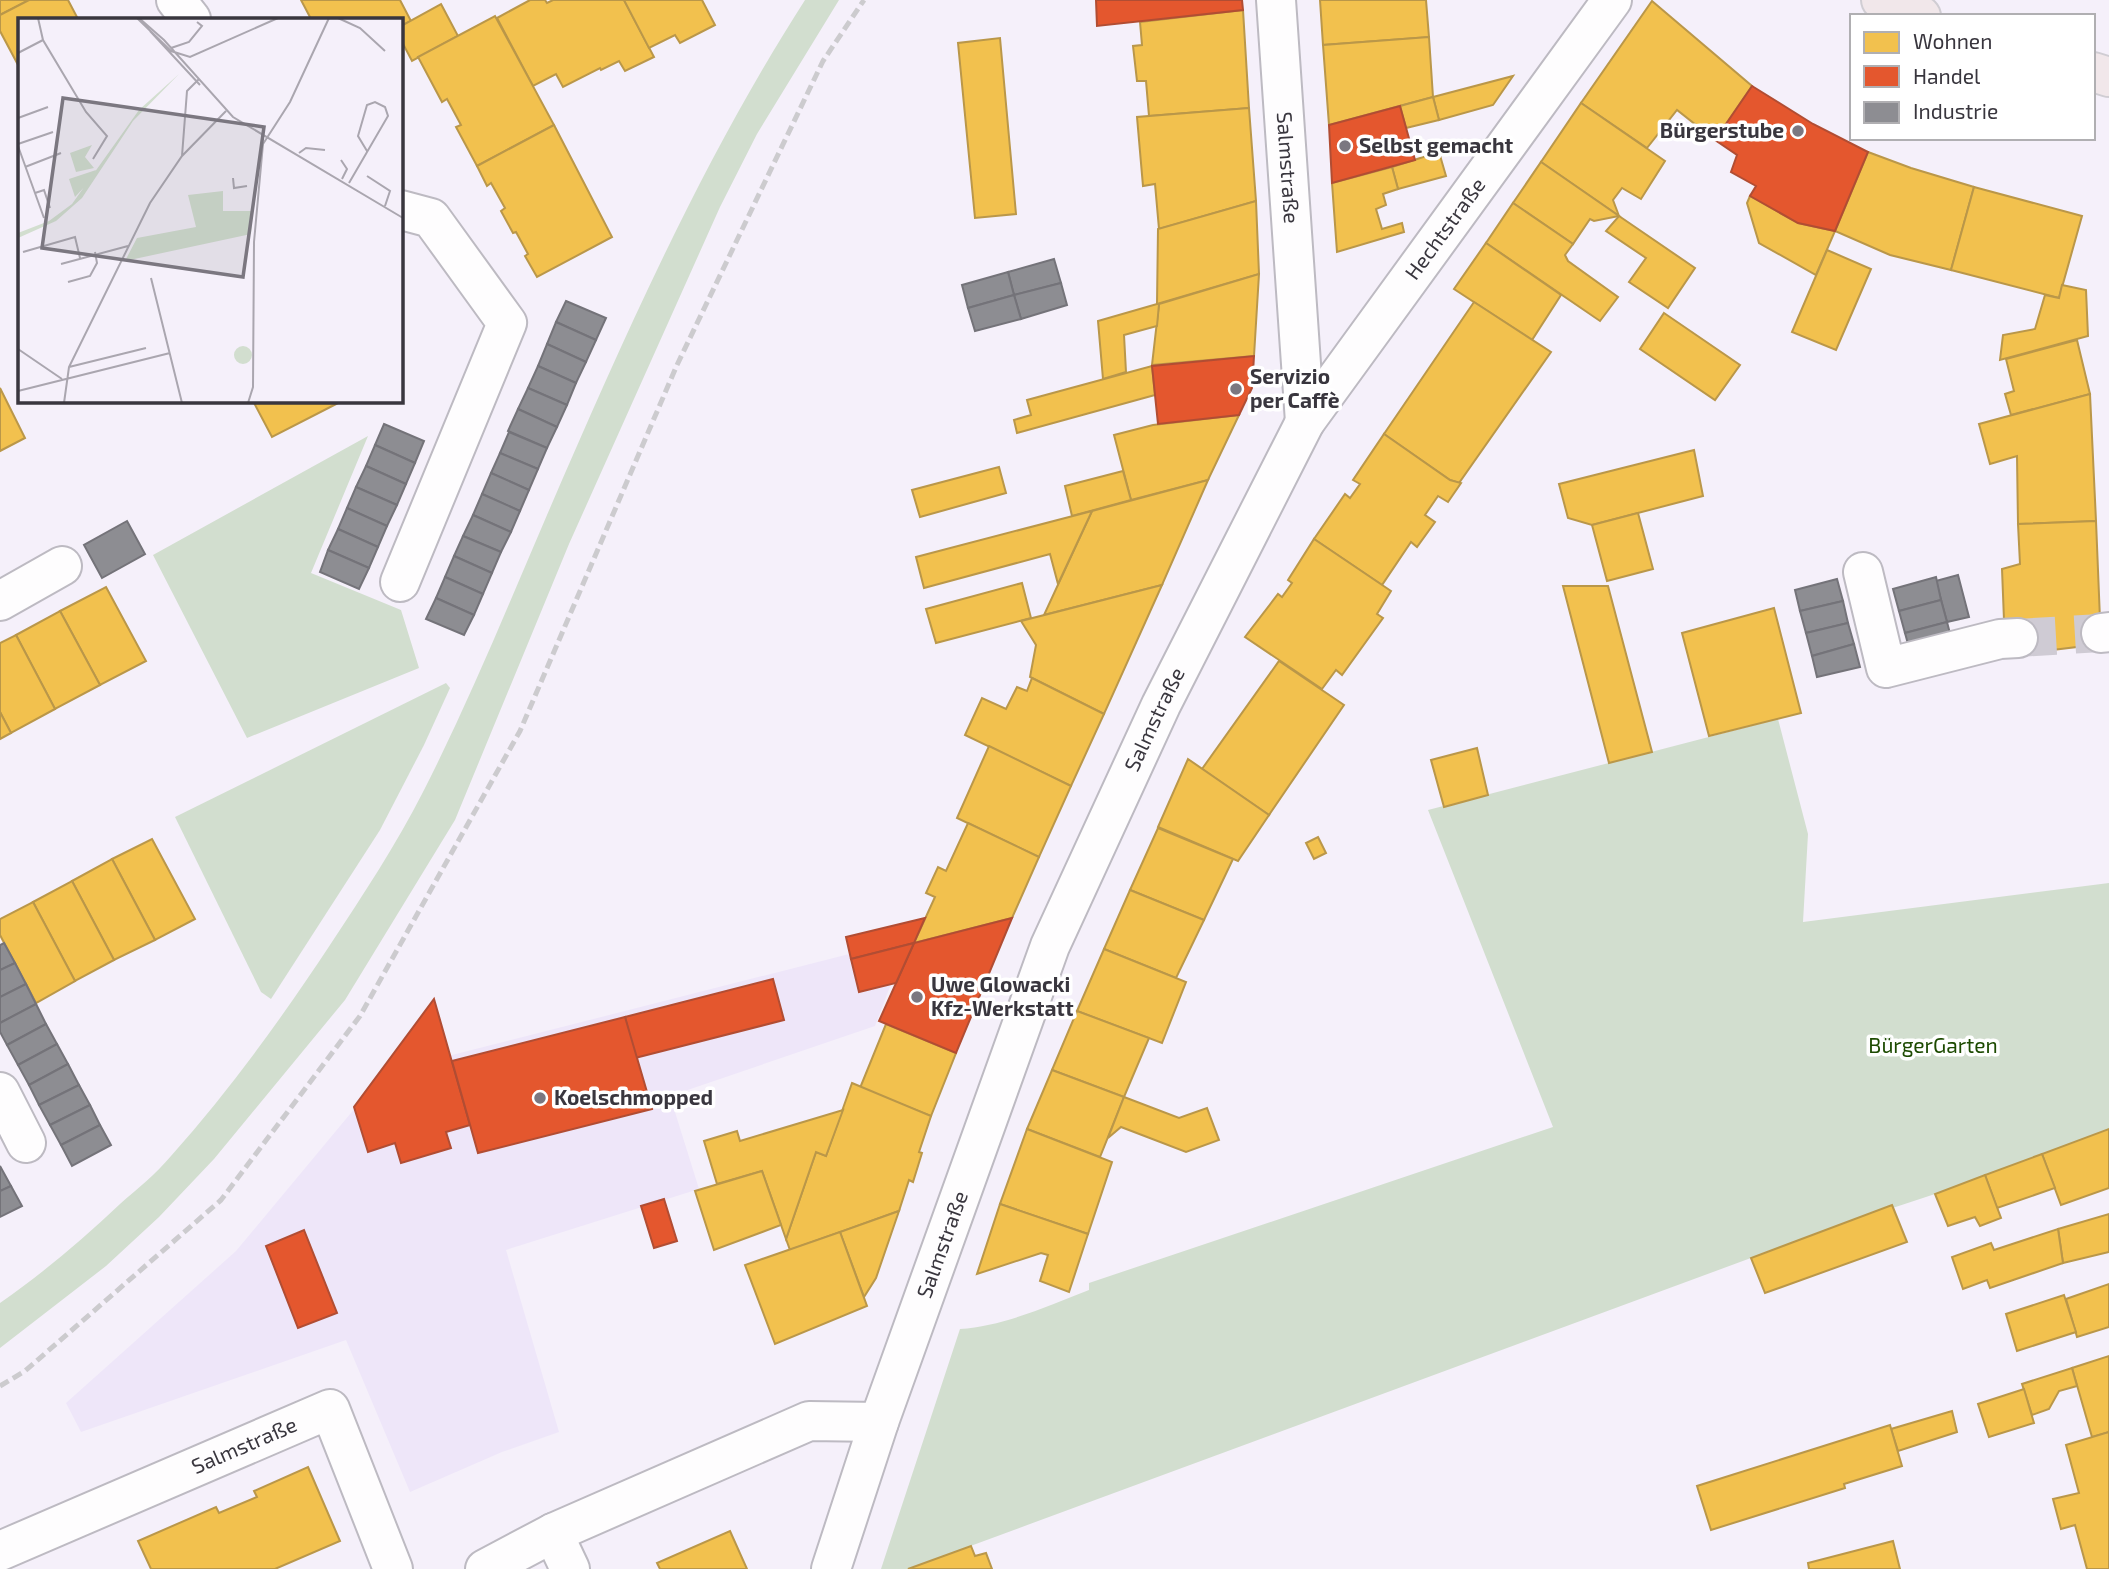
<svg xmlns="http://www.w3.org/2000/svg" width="2109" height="1569" font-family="'Exo 2',sans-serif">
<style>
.built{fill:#eee6f9}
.green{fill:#d2decf}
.homes{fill:#f2c14e;stroke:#ba9749;stroke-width:2}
.shops{fill:#e4572e;stroke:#b14d33;stroke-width:2}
.industry{fill:#8d8d92;stroke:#747379;stroke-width:2}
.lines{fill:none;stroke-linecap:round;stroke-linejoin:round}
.minor-tunnel{stroke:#cfcbd4;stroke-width:38;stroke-dasharray:38 19;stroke-linecap:butt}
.minor-casing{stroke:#bdbac2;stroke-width:42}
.major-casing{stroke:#d0cdd3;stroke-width:42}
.minor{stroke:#fefdfe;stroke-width:38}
.major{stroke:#f1e7ea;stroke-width:38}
.rail{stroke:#cccbce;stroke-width:5;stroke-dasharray:10 5;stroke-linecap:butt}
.poi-dot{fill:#7b7780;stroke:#fff;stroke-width:2.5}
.labels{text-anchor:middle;stroke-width:7;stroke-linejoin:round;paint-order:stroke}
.poi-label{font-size:21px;font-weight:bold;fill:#39363e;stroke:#fff;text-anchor:start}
.street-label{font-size:21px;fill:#39363e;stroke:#fff}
.park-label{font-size:21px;fill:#1c4a00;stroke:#fff}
.inset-road{fill:none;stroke:#aaa6af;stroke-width:2}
.view{fill:#7b7780;fill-opacity:0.15;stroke:#7b7780;stroke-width:3.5}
.inset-edge{fill:none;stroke:#39363e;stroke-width:3.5}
</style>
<rect width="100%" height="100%" fill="#f5f0fa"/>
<path class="built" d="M908,939L875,1026L670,1096L699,1189L506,1250L559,1432L502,1452L410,1492L346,1340L81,1432L66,1403L236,1251L385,1072Z"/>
<g class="green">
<path d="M805,0H839L757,134L720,207L569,544L455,820L345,1000L214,1159L159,1217L106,1266L0,1348V1303C43,1273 82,1240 120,1204C137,1189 156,1174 171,1156C230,1090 281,1019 330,945C363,895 396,845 423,792C469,702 507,608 547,515C623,339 701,162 805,0Z"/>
<path d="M368,436L311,573L401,610L419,668L247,738L153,555Z"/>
<path d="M446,683L450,688L424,745L380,830L271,999L261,992L175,817Z"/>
<path d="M1778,719L1808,834L1803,922L2109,883V1129L1935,1194L1835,1227L908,1569H881L960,1329C1004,1326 1048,1306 1089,1290V1283L1553,1127L1428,810Z"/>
</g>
<g class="homes">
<path d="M0,0H29L0,15Z"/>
<path d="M29,0H68L78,19H19V61L17,63L0,31V15Z"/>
<path d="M301,0H400L411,21L401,26V19H311Z"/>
<path d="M530,0H545L547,3L553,0H624L654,57L625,71L619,61L601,70L600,68L563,87L556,74L533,86L497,18Z"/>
<path d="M624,0H702L715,25L680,43L675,35L649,48Z"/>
<path d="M1320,0H1426L1429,37L1323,45Z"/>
<path d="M1652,1L1752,86L1715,140L1677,110L1647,148L1581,103Z"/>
<path d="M441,4L458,36L412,61L401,40V26Z"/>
<path d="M1243,10L1249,108L1149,116L1146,81H1137L1133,46L1142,45L1140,22Z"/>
<path d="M495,16L554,125L477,166L456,127L461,125L447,99L442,102L418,57Z"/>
<path d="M1429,37L1433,97L1329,125L1323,45Z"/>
<path d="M1000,38L1016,214L975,218L958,43Z"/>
<path d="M1513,76L1493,105L1439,120L1433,97Z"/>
<path d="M1433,97L1439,120L1406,128L1400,106Z"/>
<path d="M1581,103L1665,161L1641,199L1622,188L1613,200L1619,216L1541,162Z"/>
<path d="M1249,108L1256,201L1159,229L1155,184L1143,186L1137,117Z"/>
<path d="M554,125L612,237L537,277L525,256L528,254L516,232L513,233L501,211L505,208L491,183L487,186L477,166Z"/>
<path d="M1439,152L1446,176L1398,189L1392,167Z"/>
<path d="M1868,152L1911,168L1974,187L1951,270L1890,255L1835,231Z"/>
<path d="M1541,162L1619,216L1594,221L1590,219L1573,244L1513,203Z"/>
<path d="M1392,167L1398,189L1383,194L1386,205L1376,209L1382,229L1402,223L1404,232L1337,252L1332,183Z"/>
<path d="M1974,187L2082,216L2059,298L1951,270Z"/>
<path d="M1750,196L1798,223L1835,231L1816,275L1759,243L1747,203Z"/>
<path d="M1256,201L1259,274L1157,304L1158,229Z"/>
<path d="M1513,203L1573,244L1565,255L1568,261L1618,297L1600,321L1486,243Z"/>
<path d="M1619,216L1695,268L1668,308L1629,282L1646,258L1606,231Z"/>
<path d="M1486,243L1561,295L1532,340L1454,289Z"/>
<path d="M1827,250L1871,269L1836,350L1792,332Z"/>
<path d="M1259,274L1254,356L1152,365L1159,304Z"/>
<path d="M2062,285L2086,290L2088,336L2000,360L2003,335L2035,329L2045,295L2059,298Z"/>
<path d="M1474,302L1551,352L1459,483L1450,480L1384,434Z"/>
<path d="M1157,304H1159L1157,326L1124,335L1126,372L1103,379L1098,321Z"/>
<path d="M1664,313L1740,365L1715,400L1640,349Z"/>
<path d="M2077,340L2090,394L2011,415L2005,394L2014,391L2006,359Z"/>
<path d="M1152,366L1155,395L1017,433L1014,420L1031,415L1027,400Z"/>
<path d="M0,388L25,438L0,451Z"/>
<path d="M2090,394L2096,521L2018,524L2017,456L1990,464L1979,424Z"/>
<path d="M253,401H342L272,437Z"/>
<path d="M1239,415L1208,480L1131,500L1114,435L1153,425Z"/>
<path d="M1384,434L1450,480L1461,483L1448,502L1438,496L1425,515L1435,522L1417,547L1411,542L1382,585L1314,539L1345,494L1350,498L1360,484L1353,480Z"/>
<path d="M1694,450L1703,496L1592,525L1568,518L1559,484Z"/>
<path d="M999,467L1006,493L920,517L912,490Z"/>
<path d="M1123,471L1131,500L1072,516L1065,486Z"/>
<path d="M1208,480L1162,585L1044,615L1092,511Z"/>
<path d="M1092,511L1058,584L1050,554L924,588L916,557Z"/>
<path d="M1638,513L1653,569L1607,581L1592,525Z"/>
<path d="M2096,521L2101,644L2028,653L2004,620L2002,569L2020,564L2018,524Z"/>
<path d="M1314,539L1391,591L1377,614L1383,618L1342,675L1336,670L1322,689L1245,637L1278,594L1282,597L1292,583L1288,580Z"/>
<path d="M1022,583L1031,618L936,643L926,609Z"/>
<path d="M1162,585L1104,714L1030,677L1036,645L1021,621Z"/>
<path d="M1563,586H1608L1652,752L1609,763Z"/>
<path d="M106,587L146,661L100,685L60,611Z"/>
<path d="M1774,608L1801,713L1709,736L1682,633Z"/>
<path d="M60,611L100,685L55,709L16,635Z"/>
<path d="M16,635L55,709L11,733L0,712V643Z"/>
<path d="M1279,661L1344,705L1269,815L1202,769Z"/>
<path d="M1032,678L1104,714L1071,786L965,735L982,698L1006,709L1017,687L1027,691Z"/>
<path d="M0,712L11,733L0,739Z"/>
<path d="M989,746L1071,786L1039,857L957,818Z"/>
<path d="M1477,748L1488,795L1444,807L1431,760Z"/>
<path d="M1188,759L1269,815L1238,861L1158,827Z"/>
<path d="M968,823L1039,857L1012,918L914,943L935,897L926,893L938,867L946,871Z"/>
<path d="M1158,828L1233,859L1204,920L1130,890Z"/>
<path d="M1318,837L1326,853L1314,859L1306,843Z"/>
<path d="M152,839L195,919L155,940L112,859Z"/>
<path d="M112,859L155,940L114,960L72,881Z"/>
<path d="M72,881L114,960L75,981L33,902Z"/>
<path d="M1130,890L1204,920L1176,978L1104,949Z"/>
<path d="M33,902L75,981L36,1003L0,935V919Z"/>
<path d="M1104,949L1186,982L1162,1043L1077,1011Z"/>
<path d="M1077,1011L1149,1038L1124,1097L1052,1070Z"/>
<path d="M886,1024L956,1053L931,1116L860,1088Z"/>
<path d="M1052,1070L1124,1097L1100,1157L1027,1129Z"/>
<path d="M852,1083L931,1116L919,1152L922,1153L913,1182L909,1180L899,1211L790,1250L786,1239L816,1152L826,1156Z"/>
<path d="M1124,1097L1179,1118L1207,1108L1219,1140L1186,1152L1121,1127L1108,1138Z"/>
<path d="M843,1110L826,1156L816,1152L786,1239L762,1171L717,1184L704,1141L737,1131L740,1141Z"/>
<path d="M1027,1129L1112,1162L1088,1234L1000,1204Z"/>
<path d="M2109,1129V1188L2061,1205L2042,1154Z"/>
<path d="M2042,1154L2055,1188L1997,1208L1985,1175Z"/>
<path d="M762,1171L781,1225L714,1250L695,1191Z"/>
<path d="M1985,1175L2001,1218L1980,1226L1975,1217L1948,1226L1935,1194Z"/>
<path d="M1000,1204L1088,1234L1069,1292L1040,1281L1048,1255L1041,1253L977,1274Z"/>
<path d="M1892,1205L1907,1242L1765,1293L1751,1258Z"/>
<path d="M899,1211L876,1278L864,1297L840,1232Z"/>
<path d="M2109,1214V1252L2063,1263L2058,1229Z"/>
<path d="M2058,1229L2063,1263L1990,1288L1987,1280L1963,1289L1952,1257L1991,1243L1994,1250Z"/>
<path d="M840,1232L867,1306L775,1344L745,1265Z"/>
<path d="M2109,1284V1327L2077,1337L2066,1299Z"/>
<path d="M2064,1295L2076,1332L2017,1351L2006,1314Z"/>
<path d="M2109,1356V1432L2092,1437L2072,1368Z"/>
<path d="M2072,1368L2077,1386L2059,1391L2049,1409L2032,1415L2022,1384Z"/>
<path d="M2024,1389L2034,1423L1989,1437L1978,1404Z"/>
<path d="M1952,1411L1957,1432L1898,1451L1891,1429Z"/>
<path d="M1890,1425L1902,1466L1844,1484L1845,1488L1711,1530L1697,1486Z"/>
<path d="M2109,1432V1569H2087L2075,1525L2061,1529L2053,1499L2079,1493L2066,1445Z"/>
<path d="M308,1467L340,1541L275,1569H151L138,1541L216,1507L219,1513L257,1497L254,1491Z"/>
<path d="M730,1531L747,1569H660L657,1563Z"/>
<path d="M1893,1541L1900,1569H1809L1808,1563Z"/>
<path d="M971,1546L975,1556L986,1553L992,1569H908Z"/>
</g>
<g class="shops">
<path d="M1096,0H1242L1243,10L1097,26Z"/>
<path d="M1752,86L1813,124L1868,152L1835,231L1798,223L1750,196L1756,186L1731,172L1737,155L1715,140Z"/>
<path d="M1400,106L1415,160L1332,183L1329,125Z"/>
<path d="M1254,356L1252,388L1239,415L1158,424L1152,366Z"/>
<path d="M925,918L914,943L851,959L846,937Z"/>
<path d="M1012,918L956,1053L879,1021L914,943Z"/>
<path d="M914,943L896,983L859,992L851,959Z"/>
<path d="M773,979L784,1020L635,1058L625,1017Z"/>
<path d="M434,999L470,1125L446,1132L451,1148L401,1163L395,1143L368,1152L354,1107Z"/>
<path d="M625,1017L652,1109L478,1153L452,1061Z"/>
<path d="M664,1199L677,1241L654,1248L641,1206Z"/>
<path d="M304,1230L337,1313L298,1328L266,1246Z"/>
</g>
<g class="industry">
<path d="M1054,259L1061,283L1014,295L1008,272Z"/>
<path d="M1008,272L1014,295L968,308L962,285Z"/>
<path d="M1061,283L1067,305L1021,319L1014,295Z"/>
<path d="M1014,295L1021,319L975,331L968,308Z"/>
<path d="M566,301L606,318L596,340L556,322Z"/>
<path d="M556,322L596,340L586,362L547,344Z"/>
<path d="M547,344L586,362L576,383L538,366Z"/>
<path d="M538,366L576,383L567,405L528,388Z"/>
<path d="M528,388L567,405L557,427L518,409Z"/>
<path d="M518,409L557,427L547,448L508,431Z"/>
<path d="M384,424L424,441L415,463L375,445Z"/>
<path d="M509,432L547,448L538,469L500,453Z"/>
<path d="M375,445L415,463L406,484L366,466Z"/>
<path d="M500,453L538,469L529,490L491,473Z"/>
<path d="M366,466L406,484L397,505L356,487Z"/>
<path d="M491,473L529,490L520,511L482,494Z"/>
<path d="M356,487L397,505L387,526L347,508Z"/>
<path d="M482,494L520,511L511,532L473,515Z"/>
<path d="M347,508L387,526L378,547L338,529Z"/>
<path d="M473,515L511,532L501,552L463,536Z"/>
<path d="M127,521L145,554L102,578L84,545Z"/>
<path d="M338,529L378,547L369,568L328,550Z"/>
<path d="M463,536L501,552L492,573L454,556Z"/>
<path d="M328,550L369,568L359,589L320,572Z"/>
<path d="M454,556L492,573L483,594L445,577Z"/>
<path d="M1958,575L1969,617L1947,622L1936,581Z"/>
<path d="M445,577L483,594L474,615L436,598Z"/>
<path d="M1936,577L1941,600L1899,611L1893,589Z"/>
<path d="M1837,579L1843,601L1800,611L1795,590Z"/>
<path d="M436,598L474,615L464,635L426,619Z"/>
<path d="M1941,600L1947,622L1905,633L1899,611Z"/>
<path d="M1843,601L1848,623L1806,633L1800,611Z"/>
<path d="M1947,622L1953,645L1911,655L1905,633Z"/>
<path d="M1848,623L1854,644L1812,656L1806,633Z"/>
<path d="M1854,644L1860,667L1817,677L1812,656Z"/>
<path d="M4,943L15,963L0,970V945Z"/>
<path d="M15,963L26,984L0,997V970Z"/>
<path d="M26,984L36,1004L0,1023V997Z"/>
<path d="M36,1004L46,1024L7,1045L0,1032V1023Z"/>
<path d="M46,1024L57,1044L18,1065L7,1045Z"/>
<path d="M57,1044L68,1064L29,1085L18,1065Z"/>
<path d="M68,1064L79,1085L39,1105L29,1085Z"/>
<path d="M79,1085L90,1105L50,1125L39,1105Z"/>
<path d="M90,1105L100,1125L61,1145L50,1125Z"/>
<path d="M100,1125L111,1145L72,1166L61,1145Z"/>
<path d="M0,1166L11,1186L0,1191Z"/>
<path d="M11,1186L22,1206L0,1217V1191Z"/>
</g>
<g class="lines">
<path class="minor-tunnel" d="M2018,638L2101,633"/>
<defs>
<g id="minor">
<path d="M176,0L191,19"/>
<path id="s1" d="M1276,0L1305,422"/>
<path d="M1863,572L1886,668L2000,639L2018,638"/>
<path d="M400,582L507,323L431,218L401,210"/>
<path d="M0,601L62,566"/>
<path d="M2101,633L2109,632"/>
<path d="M0,1092L26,1143"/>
<path d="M553,1533L570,1569"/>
<path id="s2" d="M0,1551L330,1409L393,1569"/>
<path d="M485,1569L553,1533L809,1421L879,1422"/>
<path id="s3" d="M831,1569L879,1422L1050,946L1161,705L1305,422L1612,0"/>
</g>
<g id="major">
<path d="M1881,0L1921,16"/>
<path d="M2093,72L2109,77"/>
</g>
</defs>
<use href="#minor" class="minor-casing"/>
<use href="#major" class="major-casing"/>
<use href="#minor" class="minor"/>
<use href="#major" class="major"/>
<path class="rail" d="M0,1386L25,1371L221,1200L360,1016L520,731L677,365L823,61L864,0"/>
</g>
<g class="poi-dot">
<circle cx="1798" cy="131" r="7"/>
<circle cx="1345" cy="146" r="7"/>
<circle cx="1236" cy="389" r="7"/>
<circle cx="917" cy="997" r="7"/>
<circle cx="540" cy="1098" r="7"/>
</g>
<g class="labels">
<g class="poi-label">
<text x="1784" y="138" text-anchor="end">Bürgerstube</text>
<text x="1359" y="153">Selbst gemacht</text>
<text x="1250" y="384">Servizio<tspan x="1250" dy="24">per Caffè</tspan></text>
<text x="931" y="992">Uwe Glowacki<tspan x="931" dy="24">Kfz-Werkstatt</tspan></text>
<text x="554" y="1105">Koelschmopped</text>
</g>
<g class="street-label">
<text dy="7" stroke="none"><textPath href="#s1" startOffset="168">Salmstraße</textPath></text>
<text dy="7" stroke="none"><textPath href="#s3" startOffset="1482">Hechtstraße</textPath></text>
<text dy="7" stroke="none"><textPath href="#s3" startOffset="910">Salmstraße</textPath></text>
<text dy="7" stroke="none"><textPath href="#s3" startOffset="343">Salmstraße</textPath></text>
<text dy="7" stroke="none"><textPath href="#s2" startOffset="266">Salmstraße</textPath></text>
</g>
<g class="park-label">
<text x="1933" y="1053">BürgerGarten</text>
</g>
</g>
<g transform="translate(18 18)">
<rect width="385" height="385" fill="#f5f0fa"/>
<path d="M161,56L115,103L64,180L38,203L0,220V215L31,203L54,186L121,92ZM74,127L67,139L76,150L58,154L52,135ZM78,152L70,165L57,179L51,161ZM205,173V193H235L233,216L107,243L119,220L178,209L170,177ZM216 337a9 9 0 1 1 18 0a9 9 0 1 1-18 0Z" fill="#d2decf"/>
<path class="inset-road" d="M20,0L25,22L68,94L89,118L75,141M119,0L153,33L172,39L260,0M121,0L146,22L215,99L385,200M320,0L342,10L367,33M132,13L182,67M153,30L171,24L184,8L179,4M0,35L25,22M0,100L30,89M0,126L35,114M0,128L26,200M281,135L288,130L307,132M164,138L169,73L181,61M323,142L329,151L324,161M7,149L43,135M349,158L372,173L367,188M215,160L216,170L229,168M331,165L370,98L367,89L357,84L349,87L340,118L349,133M17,175L26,172L32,190M5,234L57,219L62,240M43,246L110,228M133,260L164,385M50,264L72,258L79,245L77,234M0,331L44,361M51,349L128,330M0,373L152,335M46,385L51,349L132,185L164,138L208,93M230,385L235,369L236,224L245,126L272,84L311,0"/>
<path class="view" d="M45,80L246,109L225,259L24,230Z"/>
<rect width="385" height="385" class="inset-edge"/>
</g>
<rect x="1850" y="14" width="245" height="126" fill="#ffffff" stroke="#b0afb2" stroke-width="2"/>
<rect x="1864" y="32" width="35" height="21" fill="#f2c14e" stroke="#b0afb2" stroke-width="2"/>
<text x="1913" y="49" font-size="21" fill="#39363e">Wohnen</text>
<rect x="1864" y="66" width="35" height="21" fill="#e4572e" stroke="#b0afb2" stroke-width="2"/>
<text x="1913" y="84" font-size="21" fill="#39363e">Handel</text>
<rect x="1864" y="102" width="35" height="21" fill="#8d8d92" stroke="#b0afb2" stroke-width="2"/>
<text x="1913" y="119" font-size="21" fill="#39363e">Industrie</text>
</svg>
